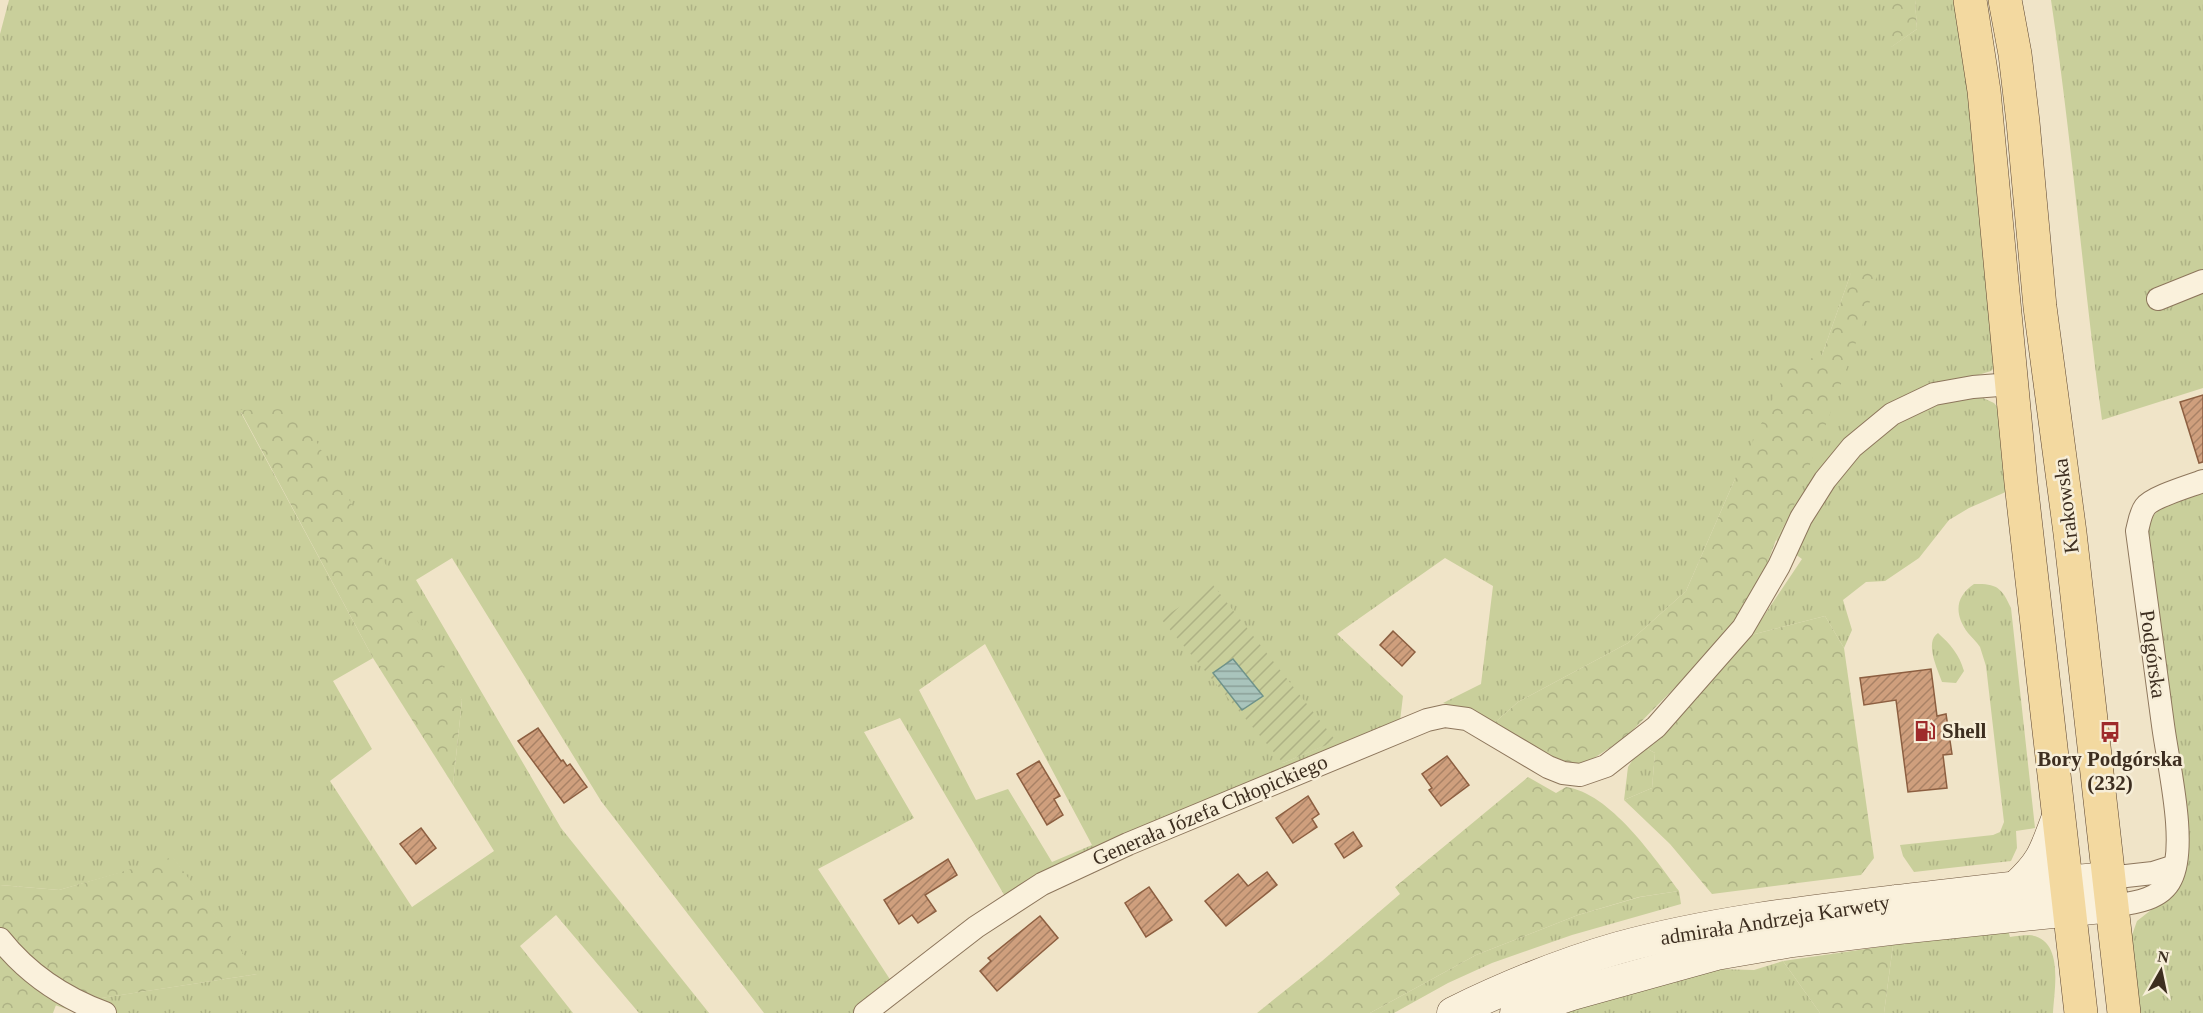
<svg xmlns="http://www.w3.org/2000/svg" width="2203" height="1013" font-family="Georgia,serif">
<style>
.grass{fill:url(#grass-tufts);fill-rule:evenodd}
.forest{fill:url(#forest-crowns)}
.garden{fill:url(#garden-furrows)}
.water{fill:url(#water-rules);stroke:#6f938a;stroke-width:1.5}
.building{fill:url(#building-hatch);stroke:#8d5f41;stroke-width:1.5}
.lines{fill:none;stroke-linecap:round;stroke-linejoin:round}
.street-casing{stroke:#8d765c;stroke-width:24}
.secondary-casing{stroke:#6f573f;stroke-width:33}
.primary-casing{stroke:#5b4430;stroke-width:34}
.street{stroke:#faf1dc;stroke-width:22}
.secondary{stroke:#faf1dc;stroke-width:32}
.primary{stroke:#f3d9a0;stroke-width:33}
.labels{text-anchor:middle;stroke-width:5;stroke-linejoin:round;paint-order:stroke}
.street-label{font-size:21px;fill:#3d2e20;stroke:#f7eed8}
.poi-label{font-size:21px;font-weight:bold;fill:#3d2e20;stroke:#f7eed8;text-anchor:start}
</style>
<defs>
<pattern id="grass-tufts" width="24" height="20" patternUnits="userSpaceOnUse" patternTransform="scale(1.5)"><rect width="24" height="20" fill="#c9cf9b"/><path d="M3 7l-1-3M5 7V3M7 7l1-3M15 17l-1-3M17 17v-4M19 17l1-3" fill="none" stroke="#aeb285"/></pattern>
<pattern id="forest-crowns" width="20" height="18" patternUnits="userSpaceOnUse" patternTransform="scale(1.5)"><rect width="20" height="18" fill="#c9cf9b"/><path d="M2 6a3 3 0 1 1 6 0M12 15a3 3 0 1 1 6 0" fill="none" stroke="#aeb285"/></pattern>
<pattern id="garden-furrows" width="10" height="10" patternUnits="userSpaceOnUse" patternTransform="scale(1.5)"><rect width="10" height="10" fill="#c9cf9b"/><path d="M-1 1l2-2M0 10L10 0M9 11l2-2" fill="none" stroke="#aeb285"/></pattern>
<pattern id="water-rules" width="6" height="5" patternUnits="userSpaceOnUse" patternTransform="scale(1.5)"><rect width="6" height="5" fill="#a9c4bc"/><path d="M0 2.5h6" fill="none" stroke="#8ba098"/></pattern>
<pattern id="building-hatch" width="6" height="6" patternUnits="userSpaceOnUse" patternTransform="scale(1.5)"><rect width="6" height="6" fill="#cf9f7d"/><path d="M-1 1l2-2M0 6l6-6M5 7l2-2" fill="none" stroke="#a98266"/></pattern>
</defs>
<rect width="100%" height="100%" fill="#f0e4c8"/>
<g class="grass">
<path d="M9,0H1891V47L1917,29L1915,0H1956L1969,87L1999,363L1991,371L1972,377L1981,397L1994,403L2000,410L2008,491L1969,508L1949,520L1919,558L1885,581L1866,582L1843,600L1852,630L1844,648L1825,616L1751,635L1802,559L1776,540L1791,513L1851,273L1822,355L1735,479L1686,591L1628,643L1518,702L1492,725L1469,711L1443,703L1481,684L1493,586L1445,558L1337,634L1403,696L1400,721L1006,898L900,718L864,732L914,818L818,869L893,984L853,1013H764L601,801L452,558L416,580L561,828L709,1013H639L556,915L520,946L573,1013H78L55,1005L257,974L173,858L59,890L0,885V34ZM240,411L462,700L453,785L494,851L412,907L330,781L372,749L333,681L373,658ZM1213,586L1335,741L1283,763ZM985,644L1092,845L1052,862L1008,789L976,800L919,690Z"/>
<path d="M2051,0H2203V388L2102,420C2083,281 2072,140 2051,0Z"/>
<path d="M2203,491V1013H2139L2131,938L2137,921L2174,892L2185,872L2186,860L2144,535C2154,502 2174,503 2203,491Z"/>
<path d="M1974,584C1997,583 2002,588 2011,608L2035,828L2016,831L2017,848L2011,861L1914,872L1903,856L1900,845L1993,835L2000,832L2004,822L1986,666C1984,660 1982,653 1980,647C1977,642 1972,638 1968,633C1954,614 1955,597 1974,584Z"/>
<path d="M1938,633C1951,645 1959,654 1964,671L1956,683L1942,682C1938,670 1924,642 1938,633Z"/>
<path d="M1642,746L1655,753L1652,788L1624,800L1628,767Z"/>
<path d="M1679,891L1681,904L1572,935L1492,963L1448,983L1394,1013H1370L1476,955L1578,915L1640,897Z"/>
<path d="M2008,930L2010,937C2016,936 2023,935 2029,935C2065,938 2054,990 2053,1013H1884L1893,945Z"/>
<path d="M1783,961L1820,1013H1554L1717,969L1754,970Z"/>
</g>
<g class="forest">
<path d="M1891,0H1915L1917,29L1890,48Z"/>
<path d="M1878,271L1867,312L1830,414L1791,513L1776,540L1760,582L1736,620L1712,650L1626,737L1585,764L1563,765L1492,725L1518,702L1628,643L1686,591L1735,479L1789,365L1822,355L1851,273Z"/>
<path d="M298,409L462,700L453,785L373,658L240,410Z"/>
<path d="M1825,616L1844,648L1874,858L1861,875L1712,894L1670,844L1624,800L1652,788L1655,753L1642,746L1751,635Z"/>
<path d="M1528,777L1556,793L1566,787C1610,793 1654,857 1679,891L1639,897L1578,915L1476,955L1370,1013H1257L1322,961L1400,894L1395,887Z"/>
<path d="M173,857L258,974L56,1005L53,1013H0V885L59,890Z"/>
<path d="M1893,945L1884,1013H1820L1783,961Z"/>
</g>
<path class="garden" d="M1213,585L1336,741L1283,763L1161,619Z"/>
<path class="water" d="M1233,659L1263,696L1242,710L1213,673Z"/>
<g class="building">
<path d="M2203,395V462L2199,463L2180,402Z"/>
<path d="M1393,631L1415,652L1402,666L1380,645Z"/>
<path d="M1931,669L1937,716L1946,714L1952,754L1943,755L1947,788L1908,792L1896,700L1864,705L1860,678Z"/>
<path d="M538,728L561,761L563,760L567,766L570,764L587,787L564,803L518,741Z"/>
<path d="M1447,756L1469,785L1441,806L1429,790L1432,788L1422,774Z"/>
<path d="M1039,761L1060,796L1054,799L1063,815L1047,825L1017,774Z"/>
<path d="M1308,796L1319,814L1312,819L1317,827L1293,843L1276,818Z"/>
<path d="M421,828L436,848L416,864L400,844Z"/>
<path d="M1353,832L1362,846L1344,858L1335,844Z"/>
<path d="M948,859L957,875L925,895L936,911L918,923L912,915L899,924L884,900Z"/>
<path d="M1267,872L1277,885L1226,926L1205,901L1238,874L1248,886Z"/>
<path d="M1149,887L1172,920L1146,937L1125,903Z"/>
<path d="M1040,916L1058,938L997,991L980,971L991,961L988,958Z"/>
</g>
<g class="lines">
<defs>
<g id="street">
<path d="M2158,299L2203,281"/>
<path d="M2108,878L2153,873L2175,866"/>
<path d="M2112,906C2133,903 2161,900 2171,879C2188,845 2168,764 2163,725C2154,661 2146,596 2137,531C2139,523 2140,514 2145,507C2152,497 2190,486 2203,481"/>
<path d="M0,939C27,973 64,998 105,1013"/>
<path d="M865,1013L976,927L1042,884L1128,844L1427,720L1445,716L1467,719L1548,767L1563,773L1580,775L1606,766L1656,727L1743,628L1779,566L1801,518L1825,480L1852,447L1892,414L1934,394L1973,387L2012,384"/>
</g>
<g id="secondary">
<path d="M2017,886C2044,861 2045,851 2058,817"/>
<path d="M1453,1013C1506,987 1562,964 1618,948C1709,923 1803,912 1896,901C1967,893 2037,884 2108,878"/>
<path d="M1516,1013L1572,994L1716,954L1792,941L1898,928L2112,906"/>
</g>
<g id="primary">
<path d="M1970,0L1984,91L2021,483L2081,1013"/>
<path d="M2005,0L2015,54L2023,122L2040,307L2070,533L2124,1013"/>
</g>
</defs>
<use href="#street" class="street-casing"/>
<use href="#secondary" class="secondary-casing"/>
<use href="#primary" class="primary-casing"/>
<use href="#street" class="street"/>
<use href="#secondary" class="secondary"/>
<use href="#primary" class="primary"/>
</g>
<defs>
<symbol id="fuel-bare" viewBox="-9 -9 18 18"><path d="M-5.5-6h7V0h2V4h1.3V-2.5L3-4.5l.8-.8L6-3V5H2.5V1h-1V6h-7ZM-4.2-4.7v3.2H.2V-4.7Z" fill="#9e2a2b" stroke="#f7eed8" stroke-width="2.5" paint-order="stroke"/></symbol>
<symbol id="bus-bare" viewBox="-9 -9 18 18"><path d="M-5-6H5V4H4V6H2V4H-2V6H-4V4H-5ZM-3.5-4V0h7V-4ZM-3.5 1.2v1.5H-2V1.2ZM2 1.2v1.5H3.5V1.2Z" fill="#9e2a2b" stroke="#f7eed8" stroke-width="2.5" paint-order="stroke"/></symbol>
</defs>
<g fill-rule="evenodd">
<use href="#fuel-bare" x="1910" y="716" width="30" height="30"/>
<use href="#bus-bare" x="2095" y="717" width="30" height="30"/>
</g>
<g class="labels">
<g class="street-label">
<text transform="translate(2066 506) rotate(-97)" y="7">Krakowska</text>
<text transform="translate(2153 654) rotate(82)" y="7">Podgórska</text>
<text transform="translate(1210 810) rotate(-23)" y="7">Generała Józefa Chłopickiego</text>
<text transform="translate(1775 920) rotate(-9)" y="7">admirała Andrzeja Karwety</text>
</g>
<g class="poi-label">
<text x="1942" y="738">Shell</text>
<text x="2110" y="766" text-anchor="middle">Bory Podgórska<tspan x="2110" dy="24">(232)</tspan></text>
</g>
</g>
<g transform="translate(2161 971) rotate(9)" stroke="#f7eed8" stroke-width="4.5" paint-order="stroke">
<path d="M0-4.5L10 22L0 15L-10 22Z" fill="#3d2e20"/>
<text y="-9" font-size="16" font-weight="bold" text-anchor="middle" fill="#3d2e20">N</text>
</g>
</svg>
